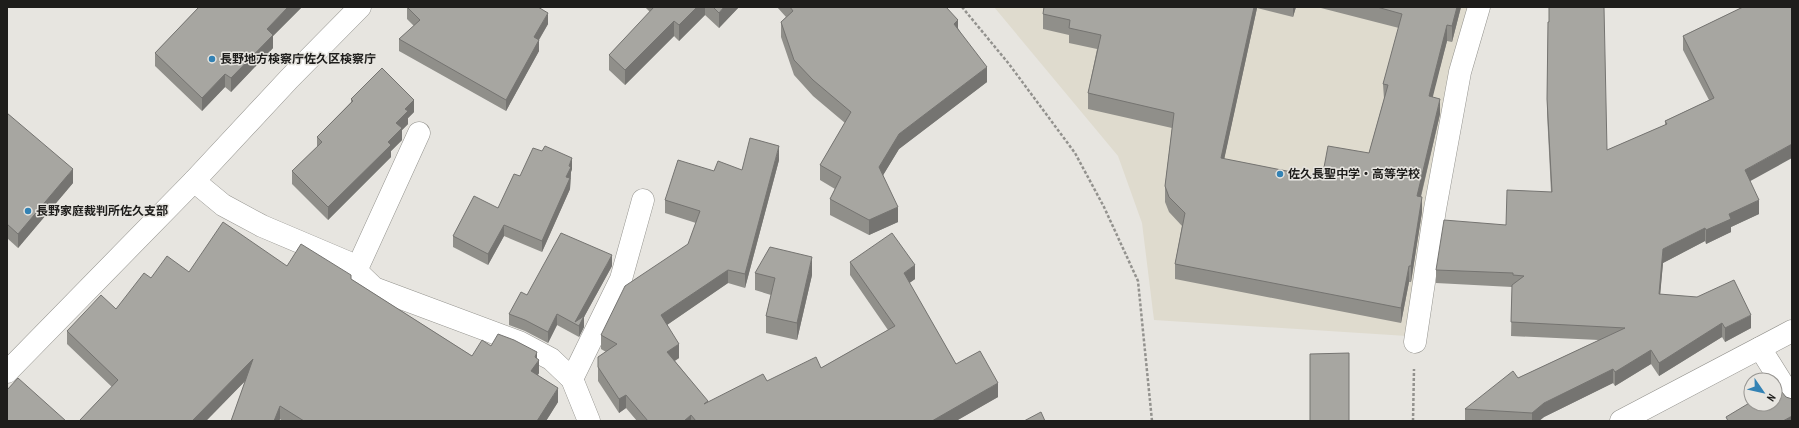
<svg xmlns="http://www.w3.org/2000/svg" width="1799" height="428" font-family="'PT Sans Narrow','Noto Sans JP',sans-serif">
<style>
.built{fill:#dfdbce}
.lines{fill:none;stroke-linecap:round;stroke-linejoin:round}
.minor-casing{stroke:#93928d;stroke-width:23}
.path{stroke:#93928e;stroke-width:2.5;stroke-dasharray:3 2;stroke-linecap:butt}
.minor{stroke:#fff;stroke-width:22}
.wall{fill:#908f8a}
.shaded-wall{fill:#757471}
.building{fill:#a7a6a1;stroke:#757471}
.poi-dot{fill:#3382b4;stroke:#e7e5e0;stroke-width:1.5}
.labels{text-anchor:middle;stroke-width:3;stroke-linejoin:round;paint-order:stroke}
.poi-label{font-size:12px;font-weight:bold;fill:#1e1d1b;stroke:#e7e5e0;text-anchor:start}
</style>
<rect width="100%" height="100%" fill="#e7e5e0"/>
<path class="built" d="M994,7H1470L1407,336L1154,320L1142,223L1118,156Z"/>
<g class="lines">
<defs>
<g id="minor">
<path d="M194,181L223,205L262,226L347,262L374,288L519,342L551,359L572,379L589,421"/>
<path d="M356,271L419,133"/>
<path d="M1415,342L1435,209L1460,72L1479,7"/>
<path d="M1760,348L1792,399"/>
<path d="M7,372L194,181L289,79L360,7"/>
<path d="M572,379L621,279L643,200"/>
<path d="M1621,421L1792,331"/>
</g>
</defs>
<use href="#minor" class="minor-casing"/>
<g class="path">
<path d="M962,7L1009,64L1075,153L1104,207L1138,281L1152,421"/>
<path d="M1413,421L1414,369"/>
</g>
<use href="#minor" class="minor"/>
</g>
<g class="wall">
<path d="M199,7H302L273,36V48L231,92L225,87L202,111L155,66V53Z"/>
<path d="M407,7L548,24L539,40V51L506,111L399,51V39L414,26L407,19Z"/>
<path d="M645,7H739L719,28L705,15L679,41L674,36L625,85L609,70V55L650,12Z"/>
<path d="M777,7H946L958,28L987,82L899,149L883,175L898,222L869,235L830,215V199L835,189L820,180V165L845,123L813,96L794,75L781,37V22L786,17Z"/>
<path d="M1044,7H1296L1293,17L1257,8L1224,159L1322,178L1369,153L1384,99L1383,84L1399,28L1317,7H1461L1452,42L1447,41L1432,97L1440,114L1421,197L1422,212L1411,282H1409L1401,323L1175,279V264L1182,226L1169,212L1165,202V186L1172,128L1088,109V93L1097,49L1069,43V35L1043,29V14Z"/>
<path d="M1743,7L1750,181L1759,214L1731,227V232L1706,244L1705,241L1663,263L1660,294L1751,328L1725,342L1722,337L1659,376L1651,364L1615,386L1613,383L1544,417L1539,421H1465V409L1518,378L1599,340L1511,336L1512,287L1436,283V270L1506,225L1551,192L1547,113L1548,22H1549L1607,150L1665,125V121L1709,100L1683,50V36Z"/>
<path d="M351,99L414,112L408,118V124L402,130V140L391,151V157L328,220L292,184V171L317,147V137L351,102Z"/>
<path d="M7,113L73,183L18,248L7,238Z"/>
<path d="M779,160L745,288L728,283L667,325L679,358L675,361L708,402L767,381L821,368L888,330L850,275V262L915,279L909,283L956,364L998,397L956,421H637L626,408L619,413L598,381V357L606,352L601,349V335L688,244L696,223L665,213V200L714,171L742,170Z"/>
<path d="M572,169L571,172L570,189L542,252L504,236L488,265L453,247V236L498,208L520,176Z"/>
<path d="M287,266L351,279L472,356L491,346L537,358L539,373L538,375L558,402L546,421H282L280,419L279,421H231L246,380L206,421H80V420L112,387L67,344V331L116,309L151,278L189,272Z"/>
<path d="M612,266L584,317V327L579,337L557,325L548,343L525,331L509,325V314L527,295Z"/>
<path d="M755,273L812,275L797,340L766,333V316L771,295L755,290Z"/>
</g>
<g class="shaded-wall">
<path d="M288,7H302L273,36V48L231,92V78L267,29Z"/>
<path d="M697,7H705V15L679,41V25Z"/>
<path d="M724,7H739L719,28V13Z"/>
<path d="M1254,7H1257V8L1221,174V158Z"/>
<path d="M1293,7H1296L1293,17Z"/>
<path d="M1457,7H1461L1452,42V26Z"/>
<path d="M548,13V24L534,48V37Z"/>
<path d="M958,20V35L954,24Z"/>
<path d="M674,21V36L625,85V70Z"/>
<path d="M1447,25V41L1429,112V96Z"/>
<path d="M539,40V51L506,111V100Z"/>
<path d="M987,67V82L899,149L879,182V167L899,134Z"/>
<path d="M225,74V87L202,111V98Z"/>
<path d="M1440,99V114L1417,212V196Z"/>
<path d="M414,100V112L408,118V124L402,130V140L391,151V157L328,220V207L388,142L396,123L405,109Z"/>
<path d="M1792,144V158L1745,184V170Z"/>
<path d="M779,146V160L745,288V274Z"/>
<path d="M572,158V169L571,172L570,189L542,252V241L566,177L569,166Z"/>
<path d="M73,169V183L18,248V234Z"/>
<path d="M1422,197V212L1411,282V266Z"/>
<path d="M1759,200V214L1731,227V232L1706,244V230L1729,214Z"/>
<path d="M898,207V222L869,235V220Z"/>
<path d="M504,225V236L488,265V254Z"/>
<path d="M1705,228V241L1663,263L1659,308V294L1663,249Z"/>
<path d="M612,255V266L584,317V327L579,337V326L575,322Z"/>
<path d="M812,257V275L797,340V323Z"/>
<path d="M915,265V279L904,287V273Z"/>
<path d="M1409,266V282L1401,323V308Z"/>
<path d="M728,270V283L661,329V315Z"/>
<path d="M557,314V325L548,343V332Z"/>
<path d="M1751,315V328L1725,342V328Z"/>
<path d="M1722,323V337L1659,376V363Z"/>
<path d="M679,344V358L667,365V352Z"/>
<path d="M1651,350V364L1615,386V372Z"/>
<path d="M537,352V363L539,360V373L531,385V371L535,357Z"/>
<path d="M253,359V373L206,421H192Z"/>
<path d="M1613,369V383L1544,417L1539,421H1532V413L1544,403Z"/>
<path d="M998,383V397L956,421H932Z"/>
<path d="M558,388V402L546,421H537Z"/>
<path d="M626,395V408L619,413V399Z"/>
<path d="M280,406V419L279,421H274Z"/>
<path d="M691,415V421H684Z"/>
<path d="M1792,416V421H1783Z"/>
</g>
<g class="building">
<path d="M199,7H288L267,29L273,35L231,78L225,74L202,98L155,53Z"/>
<path d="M407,7H538L548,13L534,37L539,40L506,100L399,39L420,20Z"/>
<path d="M654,7H697L679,25L674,21L625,70L609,55Z"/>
<path d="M713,7H724L719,13Z"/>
<path d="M790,7H946L958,20L954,24L987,67L899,134L879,167L898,207L869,220L830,199L841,177L820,165L851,112L813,80L794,60L781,22L793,11Z"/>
<path d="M1044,7H1254L1221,158L1322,178L1328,146L1369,153L1388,85L1383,84L1402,14L1377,7H1457L1452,26L1447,25L1429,96L1440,99L1417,196L1422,197L1411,266H1409L1401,308L1175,264L1185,213L1169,197L1165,186L1174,113L1088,93L1101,35L1069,28L1070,20L1043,14Z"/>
<path d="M1549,7H1604L1607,150L1667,124L1665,121L1714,98L1683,36L1743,7H1792V144L1745,170L1759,200L1729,214L1731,219L1706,230L1705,228L1663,249L1659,294L1697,297L1734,280L1751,315L1725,328L1722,323L1659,363L1651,350L1615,372L1613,369L1544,403L1532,413L1465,409L1513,371L1518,378L1625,328L1511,322L1512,285L1524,276L1513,275V273L1436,270L1444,220L1506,225L1507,190L1552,192L1547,99L1548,22H1549Z"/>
<path d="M382,68L414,100L405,109L408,111L396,123L402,128L388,142L391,145L328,207L292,171L322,142L317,137L353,101L351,99Z"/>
<path d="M7,113L73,169L18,234L7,224Z"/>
<path d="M750,138L779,146L745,274L728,270L661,315L679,344L667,352L708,401L704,404L763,374L767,381L816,357L821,368L895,326L850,262L892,233L915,265L904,273L956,364L980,351L998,383L932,421H696L691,415L684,421H648L626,395L619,399L598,367V357L617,344L601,335L625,286L688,244L700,211L665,200L678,160L714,171L718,161L742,170Z"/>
<path d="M545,146L572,158L569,166L571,167L566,177L570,178L542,241L504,225L488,254L453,236L474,196L498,208L514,174L520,176L533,148L542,151Z"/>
<path d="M223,222L287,266L301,244L351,275V279L472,356L482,340L491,346L498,334L514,340L537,352L535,357L539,360L531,371L558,388L537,421H304L280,406L274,421H231L253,359L192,421H81L80,420L118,380L67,331L101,295L116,309L144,273L151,278L167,256L189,272Z"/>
<path d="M561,233L612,255L575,322L584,316L579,326L557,314L548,332L525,320L509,314L521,292L527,295Z"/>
<path d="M770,247L812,257L797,323L766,316L775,278L755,273Z"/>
<path d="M1349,353V421H1310V354Z"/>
<path d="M18,378L66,421H7V390Z"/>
<path d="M1777,386L1786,397L1792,399V416L1783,421H1728L1726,417L1751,402V404H1775V387Z"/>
<path d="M1041,412L1045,421H1024Z"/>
</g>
<g class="poi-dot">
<circle cx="212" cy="59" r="4"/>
<circle cx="1280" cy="174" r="4"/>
<circle cx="28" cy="211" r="4"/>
</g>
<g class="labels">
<g class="poi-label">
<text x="220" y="63">長野地方検察庁佐久区検察庁</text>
<text x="1288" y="178">佐久長聖中学・高等学校</text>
<text x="36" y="215">長野家庭裁判所佐久支部</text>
</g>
</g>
<rect width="1799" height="428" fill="none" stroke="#1e1d1b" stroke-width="16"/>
<g transform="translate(1763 392) rotate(124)"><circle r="19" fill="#e7e5e0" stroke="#979591"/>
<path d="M0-3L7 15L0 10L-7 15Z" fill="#3382b4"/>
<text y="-6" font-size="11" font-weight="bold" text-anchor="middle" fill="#1e1d1b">N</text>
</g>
</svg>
